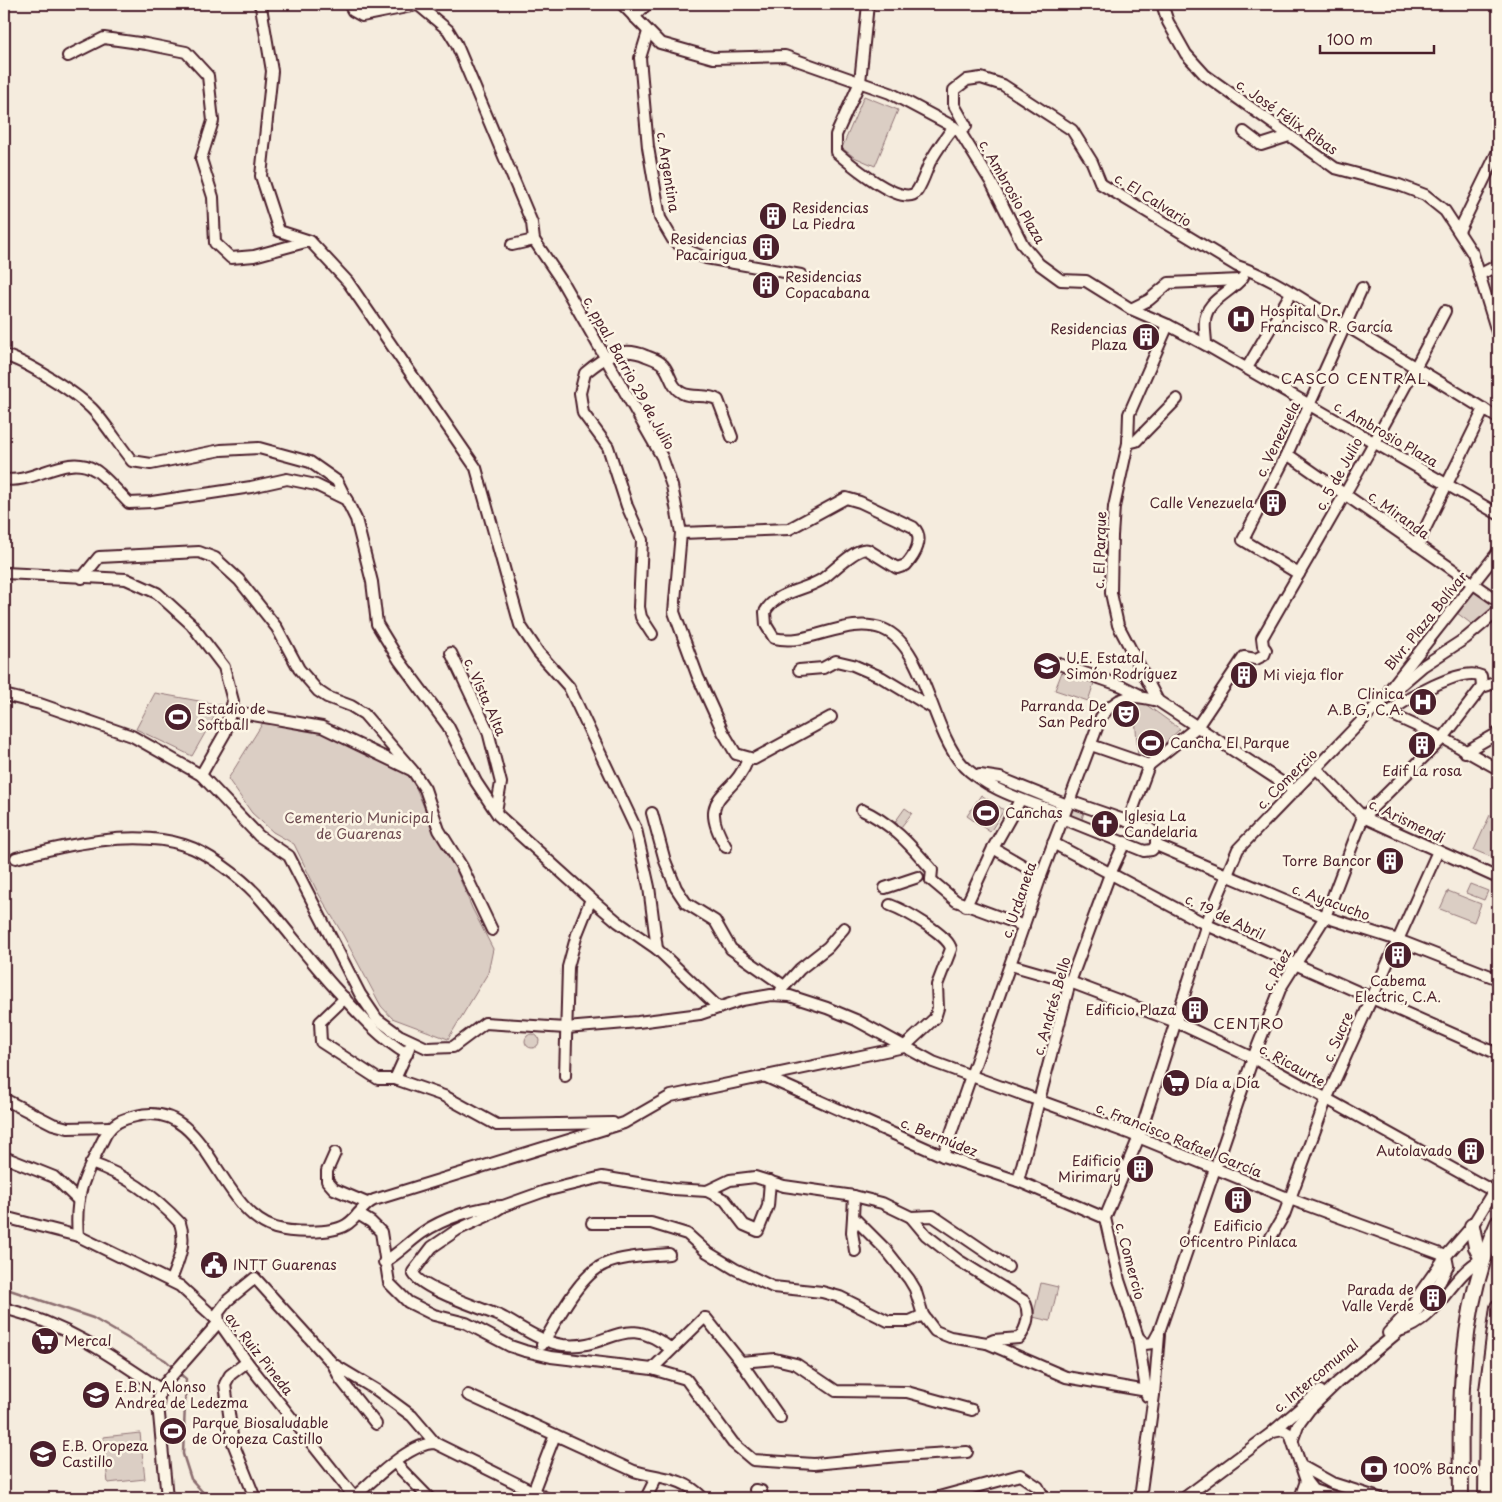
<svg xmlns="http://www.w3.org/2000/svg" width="1502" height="1502" font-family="'Playpen Sans',sans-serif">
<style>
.green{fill:#dbcec4;stroke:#927678}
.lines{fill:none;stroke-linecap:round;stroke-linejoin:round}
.stream{stroke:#8c6e70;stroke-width:2.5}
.minor-casing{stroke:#4a1f2b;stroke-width:14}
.major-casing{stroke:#4a1f2b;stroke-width:18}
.minor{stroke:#fcf5e5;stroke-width:10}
.major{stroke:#fcf5e5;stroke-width:14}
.labels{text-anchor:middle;stroke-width:5;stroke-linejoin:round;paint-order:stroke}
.street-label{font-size:14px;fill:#4a1f2b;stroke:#fcf5e5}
.poi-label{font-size:14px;fill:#4a1f2b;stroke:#fcf5e5;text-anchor:start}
.park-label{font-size:14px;fill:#6e4b51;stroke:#fcf5e5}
.neighbourhood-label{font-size:15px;letter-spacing:1px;fill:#4a1f2b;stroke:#fcf5e5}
</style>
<rect width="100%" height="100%" fill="#f5ecde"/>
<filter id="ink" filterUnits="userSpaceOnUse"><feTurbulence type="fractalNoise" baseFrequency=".02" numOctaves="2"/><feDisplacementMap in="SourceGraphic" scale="10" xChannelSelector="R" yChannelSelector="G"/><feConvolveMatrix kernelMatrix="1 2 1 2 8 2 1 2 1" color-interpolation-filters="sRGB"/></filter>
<g filter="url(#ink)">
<g class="green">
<path d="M864,96L898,110L875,166L854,157L842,148Z"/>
<path d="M1476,590L1498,605L1473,625L1457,613Z"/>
<path d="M1062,672L1094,683L1088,701L1055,690Z"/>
<path d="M155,693L221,705L192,756L136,729Z"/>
<path d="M1141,701L1180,729L1149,758L1138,757L1134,702Z"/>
<path d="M264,721L316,729L375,755L412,778L435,834L454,865L472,908L493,949L488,973L448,1039L392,1018L381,1006L343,935L317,891L294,844L273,832L252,813L228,779Z"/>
<path d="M981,795L1004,810L990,832L967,816Z"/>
<path d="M1071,804L1085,809L1081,822L1066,817Z"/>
<path d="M905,808L912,813L901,827L895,822Z"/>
<path d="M1490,815L1498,818V841L1491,857L1474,850Z"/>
<path d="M1470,884L1488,891L1484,900L1466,893Z"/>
<path d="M1448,891L1481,904L1474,922L1440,909Z"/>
<circle cx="532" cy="1041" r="7"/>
<path d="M1041,1283L1058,1287L1050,1321L1033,1317Z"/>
<path d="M140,1433L145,1479L108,1483L103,1437Z"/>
</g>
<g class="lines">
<g class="stream">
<path d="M4,1288L93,1318L165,1360L175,1369"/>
<path d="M179,1373L186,1379L183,1454L191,1479L208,1498"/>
</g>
<defs>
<g id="minor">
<path d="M259,4L261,7L272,71L261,176L279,231L310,241L348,282L476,468L520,625L538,652L569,687L636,829L649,887L657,949"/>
<path d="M349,4L353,11L362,16L417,5"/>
<path d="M417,4L448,30L456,43L532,223L534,240L561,280L662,457L672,486L681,533L789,529L846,498L860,502L913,527C925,538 915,555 906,565L897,568L868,550C856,546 832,573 821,580C803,591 775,592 765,612L766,625L774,638C810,647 846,615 883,629C925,646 931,730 962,764C987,791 1031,802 1064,815"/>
<path d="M622,4L660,43L713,58L785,56L890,93L954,127L960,132L991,182L1023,245L1039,264L1061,280L1086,281L1131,309L1168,325L1206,345L1498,514"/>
<path d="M868,4L860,82L836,135V152C849,163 904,210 917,191C923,182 926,171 930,162C937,150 945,138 954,127"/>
<path d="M1162,4L1168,22L1186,54L1205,75L1335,168L1399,185L1425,195L1445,211L1473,254L1498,335"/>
<path d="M634,17L647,4"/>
<path d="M648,32L640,58L648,147L660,218L673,240L686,250L706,258L801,275"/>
<path d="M68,56L104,38L146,44L186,52L208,76L213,121L201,159L213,197L215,243L231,258L254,256L309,241"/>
<path d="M960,132L966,126L954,105V90L967,80L981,78L1003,85L1072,130L1092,162L1101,184L1237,266C1269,276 1300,298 1328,315C1385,349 1442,383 1498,418"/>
<path d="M1244,132L1261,145L1289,136"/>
<path d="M1459,231L1498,151"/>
<path d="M512,245L534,240"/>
<path d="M1479,275L1498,265"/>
<path d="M1131,309L1149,300L1169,283L1240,280"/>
<path d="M1168,325L1129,414L1128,443L1114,507L1112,536L1111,593L1118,625L1158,701L1295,791"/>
<path d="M1206,345C1206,337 1204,328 1205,321C1206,300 1231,293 1243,277"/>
<path d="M4,355C27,362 78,393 95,412C108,427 119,445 132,461L151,464L221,450L259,448L310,462L337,481L356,519L372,582L377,624L399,660L448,726L476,782L498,815L591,899L618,922L657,949L719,1008"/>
<path d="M1247,368L1291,293"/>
<path d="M1128,443L1136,441L1177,399"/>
<path d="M1287,454L1495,599"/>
<path d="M4,479C33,485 66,452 95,470C104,475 120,494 129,503L152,502L251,487L287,479L316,485L347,500"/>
<path d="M681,533L674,612L698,677L723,732L736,754L754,759L831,717"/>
<path d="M1417,545L1484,409"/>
<path d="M4,573L126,579L157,593L191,624L224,667L233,701L225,733L201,775"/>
<path d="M1299,574L1243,540L1287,454L1362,288"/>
<path d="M82,578L99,557L199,552L215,558L239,580L277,628L299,669L318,691L327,697L351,706L364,714L413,771L425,789L439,830L462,867L492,930"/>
<path d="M1498,611L1466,638L1423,666L1375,707L1238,849L1209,917L1139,1137L1105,1218L1119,1280L1138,1337L1145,1344L1153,1343L1159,1332L1253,1058L1281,987L1325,917L1363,817L1443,738L1482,687L1498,682"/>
<path d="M652,634L641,617L639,607L642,540L627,506L608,447L583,413L580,393L585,373C604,357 621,345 646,356C651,358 659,360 663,365C671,374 670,386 682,393C693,399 707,393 718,400L732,437"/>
<path d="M451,653L488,731L501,783L496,811"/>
<path d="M1053,662L1122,686L1138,694"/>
<path d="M799,670L823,668L836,661L853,665L881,677L931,707"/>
<path d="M1390,689L1498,552"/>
<path d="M4,695L40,704L132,736L201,775L259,836L289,856L360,994L377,1019L399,1035L427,1048L453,1047L485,1023L566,1028L638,1022L700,1014L742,1000L771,995L790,996L827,1008L856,1020L933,1062L1131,1134L1290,1199L1446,1256L1448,1266L1440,1282L1404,1327L1338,1382L1309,1410L1298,1425L1293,1439"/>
<path d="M1379,703L1375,707L1443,738L1498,769"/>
<path d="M230,711L322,727L411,770"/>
<path d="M1388,713C1405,700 1461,666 1481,676L1482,687"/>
<path d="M1091,745L1149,765"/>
<path d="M1465,752L1498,733"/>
<path d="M1317,769L1363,817L1498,878"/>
<path d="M980,775L1000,778L1067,805"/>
<path d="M862,810C892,823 912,847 932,870L931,880"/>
<path d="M652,813L665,861L676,888L686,903L715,921L731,949L784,986"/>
<path d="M1062,818L1144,851L1152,850L1156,845V834L1150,829L1069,801"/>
<path d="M1128,822L1149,765L1197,727L1244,657L1256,659L1264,655L1266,650L1263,646L1262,638C1324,530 1388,422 1445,311"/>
<path d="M1053,843L1207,925L1498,1054"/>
<path d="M1156,845L1325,917L1398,940L1498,979"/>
<path d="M726,847C694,793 734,799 748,759"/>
<path d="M993,848L1041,876"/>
<path d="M16,858C65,845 135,829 184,845C207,852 240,877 256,894C283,924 307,957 334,987C357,1012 378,1037 407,1054"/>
<path d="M931,880L956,901L1024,926"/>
<path d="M885,888L918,877"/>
<path d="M966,906L993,848L1019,802"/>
<path d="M1011,965L1070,982L1176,1022L1253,1058L1493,1191"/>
<path d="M781,990L800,969L828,947L844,928"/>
<path d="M345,998L320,1022L321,1042L378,1079H395L444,1096L497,1125L613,1123"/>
<path d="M565,1076L568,967L577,934L591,899"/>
<path d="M764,1076L943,1156L1018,1181L1105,1218"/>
<path d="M395,1079L409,1048"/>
<path d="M4,1099L53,1124L68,1128L110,1127"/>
<path d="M335,1153L327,1171V1181L334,1189L367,1203"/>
<path d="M943,1156L1041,876L1101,717C1119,694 1131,694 1158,701"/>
<path d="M4,1157L54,1177L78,1200"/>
<path d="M91,1163C126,1175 156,1197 180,1223C187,1243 178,1262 171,1280"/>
<path d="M1018,1181L1070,982L1110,874L1125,842"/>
<path d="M707,1191L725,1200L744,1225L758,1231L768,1206L770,1181"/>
<path d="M854,1196L853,1217L887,1251L909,1279L915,1289L923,1315L935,1331L950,1337L987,1343L1066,1377L1147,1391"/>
<path d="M358,1214L371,1222L381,1232L389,1283L408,1302L434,1315L466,1323L510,1346L525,1351L551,1357L652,1369L686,1379L733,1443L753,1460L814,1464L899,1456L967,1452"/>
<path d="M4,1217L78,1236L180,1286L219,1322L247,1362L355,1498"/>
<path d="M853,1217L852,1232L855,1251"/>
<path d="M911,1217L933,1216L1008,1267"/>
<path d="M592,1223H651L687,1234L707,1252L735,1269L773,1287L822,1292L840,1297L888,1321H910L923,1315"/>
<path d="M78,1236C74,1192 86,1174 105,1136C112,1123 122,1119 136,1116C207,1097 217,1210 275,1228C292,1233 331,1234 346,1225C358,1218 362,1205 374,1200L624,1123L671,1096L904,1047L935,1018L938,1008L937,985L951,949C949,935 904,910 890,905"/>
<path d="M1271,1237L1284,1215L1326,1100L1438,851"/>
<path d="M384,1262C398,1254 409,1242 422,1233C442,1219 479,1206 503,1206"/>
<path d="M4,1308C65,1324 109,1354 160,1389"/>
<path d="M1402,1330C1438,1320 1449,1277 1482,1259"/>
<path d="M1388,1333L1403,1317L1446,1256L1472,1226L1498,1184"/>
<path d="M1138,1337L1147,1396"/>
<path d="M542,1345C556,1322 579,1275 605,1264C625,1256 648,1256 669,1254"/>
<path d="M671,1349C623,1311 611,1350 563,1345C540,1342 520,1326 500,1316C484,1309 417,1288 413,1272L432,1247L457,1230L487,1216L503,1206L545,1191L602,1177L673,1189L707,1191L730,1180L755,1177L784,1186L854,1196L882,1203L911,1217L926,1235L958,1260L1024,1301C1031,1313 1027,1328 1019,1338L994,1340L987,1343"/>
<path d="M247,1362L230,1375L225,1384L233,1443L255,1498"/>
<path d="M741,1362L775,1359L796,1364L836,1391L907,1392L972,1410"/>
<path d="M333,1364L341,1380L376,1424"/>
<path d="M652,1369L704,1318H706L741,1362L780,1418"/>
<path d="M468,1395L634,1471C662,1479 682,1476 703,1498"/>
<path d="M1273,1432L1283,1430L1290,1434L1306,1481L1313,1490L1337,1498"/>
<path d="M395,1463L429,1498"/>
<path d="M1303,1467L1332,1483L1379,1498"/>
<path d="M755,1490L761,1491L763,1498"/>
<path d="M354,1497C374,1480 409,1443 435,1443L546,1498"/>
<path d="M167,1498L158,1404L160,1389L219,1322L218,1313L228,1300L255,1278L333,1364L378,1391L412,1416L435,1443"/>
<path d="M527,1498L533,1492L555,1435"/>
<path d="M646,1498L656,1478"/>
<path d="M935,1498L1020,1475L1038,1487L1044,1498"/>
<path d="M1140,1498L1154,1395L1159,1335"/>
<path d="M1184,1498L1270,1434L1320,1391"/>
<path d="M1300,1498L1306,1481"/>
</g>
<g id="major">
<path d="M1472,1226L1476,1247L1482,1259"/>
<path d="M1461,1498C1460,1404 1458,1310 1498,1223"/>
<path d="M1486,1498L1487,1391L1498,1307"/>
</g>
</defs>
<use href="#minor" class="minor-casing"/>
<use href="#major" class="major-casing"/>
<use href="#minor" class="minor"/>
<use href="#major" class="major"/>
</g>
</g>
<defs>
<symbol id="building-disc" viewBox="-11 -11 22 22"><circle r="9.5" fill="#4a1f2b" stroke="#fcf5e5"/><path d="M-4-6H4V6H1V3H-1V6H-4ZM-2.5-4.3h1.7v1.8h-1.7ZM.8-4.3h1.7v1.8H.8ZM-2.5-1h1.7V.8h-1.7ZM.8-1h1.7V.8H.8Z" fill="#fff"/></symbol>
<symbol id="hospital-disc" viewBox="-11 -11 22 22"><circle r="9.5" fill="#4a1f2b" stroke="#fcf5e5"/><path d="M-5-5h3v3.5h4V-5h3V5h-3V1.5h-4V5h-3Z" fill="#fff"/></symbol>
<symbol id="school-disc" viewBox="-11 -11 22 22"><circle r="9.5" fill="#4a1f2b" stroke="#fcf5e5"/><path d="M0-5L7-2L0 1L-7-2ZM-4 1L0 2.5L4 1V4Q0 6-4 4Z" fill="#fff"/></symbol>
<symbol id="theatre-disc" viewBox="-11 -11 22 22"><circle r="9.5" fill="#4a1f2b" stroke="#fcf5e5"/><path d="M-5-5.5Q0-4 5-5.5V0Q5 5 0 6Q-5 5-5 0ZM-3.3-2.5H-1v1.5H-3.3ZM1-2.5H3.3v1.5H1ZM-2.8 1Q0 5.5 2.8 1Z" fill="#fff"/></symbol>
<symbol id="stadium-disc" viewBox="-11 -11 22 22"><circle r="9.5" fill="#4a1f2b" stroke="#fcf5e5"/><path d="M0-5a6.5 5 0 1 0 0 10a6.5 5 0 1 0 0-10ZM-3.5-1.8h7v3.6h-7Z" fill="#fff"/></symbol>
<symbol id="church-disc" viewBox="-11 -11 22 22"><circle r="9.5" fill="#4a1f2b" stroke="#fcf5e5"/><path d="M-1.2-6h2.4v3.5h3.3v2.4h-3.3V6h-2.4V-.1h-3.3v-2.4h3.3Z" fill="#fff"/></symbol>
<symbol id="supermarket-disc" viewBox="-11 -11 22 22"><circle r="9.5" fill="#4a1f2b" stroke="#fcf5e5"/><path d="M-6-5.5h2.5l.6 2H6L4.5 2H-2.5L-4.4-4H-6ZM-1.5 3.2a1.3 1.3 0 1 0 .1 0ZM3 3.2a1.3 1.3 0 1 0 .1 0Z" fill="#fff"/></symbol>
<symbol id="civic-disc" viewBox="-11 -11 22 22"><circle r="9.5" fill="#4a1f2b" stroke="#fcf5e5"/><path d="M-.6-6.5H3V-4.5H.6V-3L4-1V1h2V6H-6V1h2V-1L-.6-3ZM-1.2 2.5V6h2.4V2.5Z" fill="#fff"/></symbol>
<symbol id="bank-disc" viewBox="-11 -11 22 22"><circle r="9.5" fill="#4a1f2b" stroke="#fcf5e5"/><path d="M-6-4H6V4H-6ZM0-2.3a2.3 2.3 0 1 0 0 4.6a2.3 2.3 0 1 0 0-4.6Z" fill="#fff"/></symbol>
</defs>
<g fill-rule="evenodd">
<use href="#building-disc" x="757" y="200" width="32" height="32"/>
<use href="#building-disc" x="750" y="231" width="32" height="32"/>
<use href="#building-disc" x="750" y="269" width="32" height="32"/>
<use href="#hospital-disc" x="1225" y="303" width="32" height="32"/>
<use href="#building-disc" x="1130" y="321" width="32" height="32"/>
<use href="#building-disc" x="1257" y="487" width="32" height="32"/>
<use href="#school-disc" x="1031" y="650" width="32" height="32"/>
<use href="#building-disc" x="1228" y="659" width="32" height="32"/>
<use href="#hospital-disc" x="1407" y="686" width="32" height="32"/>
<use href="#theatre-disc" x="1110" y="698" width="32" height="32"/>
<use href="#stadium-disc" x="162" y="701" width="32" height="32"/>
<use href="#stadium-disc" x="1135" y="727" width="32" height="32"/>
<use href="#building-disc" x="1406" y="729" width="32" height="32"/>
<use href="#stadium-disc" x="970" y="797" width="32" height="32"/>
<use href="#church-disc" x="1089" y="808" width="32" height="32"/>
<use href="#building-disc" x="1374" y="845" width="32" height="32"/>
<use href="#building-disc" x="1382" y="939" width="32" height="32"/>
<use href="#building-disc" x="1179" y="994" width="32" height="32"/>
<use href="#supermarket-disc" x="1160" y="1067" width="32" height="32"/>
<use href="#building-disc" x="1455" y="1135" width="32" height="32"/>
<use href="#building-disc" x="1124" y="1153" width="32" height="32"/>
<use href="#building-disc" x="1222" y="1184" width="32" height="32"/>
<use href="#civic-disc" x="198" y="1249" width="32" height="32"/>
<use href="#building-disc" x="1417" y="1282" width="32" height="32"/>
<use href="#supermarket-disc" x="29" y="1325" width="32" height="32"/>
<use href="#school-disc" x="80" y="1379" width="32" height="32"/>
<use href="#stadium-disc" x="157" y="1415" width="32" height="32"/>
<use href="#school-disc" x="27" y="1438" width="32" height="32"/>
<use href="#bank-disc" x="1358" y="1453" width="32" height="32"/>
</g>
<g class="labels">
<g class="street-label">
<text transform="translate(1287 117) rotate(35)" y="5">c. José Félix Ribas</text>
<text transform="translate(668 172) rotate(81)" y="5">c. Argentina</text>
<text transform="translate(1012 192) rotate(60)" y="5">c. Ambrosio Plaza</text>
<text transform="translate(1153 200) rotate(32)" y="5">c. El Calvario</text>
<text transform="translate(629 373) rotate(61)" y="5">c. ppal. Barrio 29 de Julio</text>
<text transform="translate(1386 434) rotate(30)" y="5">c. Ambrosio Plaza</text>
<text transform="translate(1278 439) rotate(-64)" y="5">c. Venezuela</text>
<text transform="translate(1339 474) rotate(-61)" y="5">c. 5 de Julio</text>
<text transform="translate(1399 515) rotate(36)" y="5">c. Miranda</text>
<text transform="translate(1100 550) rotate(-88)" y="5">c. El Parque</text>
<text transform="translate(1426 621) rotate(-51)" y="5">Blvr. Plaza Bolívar</text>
<text transform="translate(485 697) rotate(66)" y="5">c. Vista Alta</text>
<text transform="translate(1287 779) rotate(-45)" y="5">c. Comercio</text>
<text transform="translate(1407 821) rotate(26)" y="5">c. Arismendi</text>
<text transform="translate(1019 900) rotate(-71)" y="5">c. Urdaneta</text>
<text transform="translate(1331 902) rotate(20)" y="5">c. Ayacucho</text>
<text transform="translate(1225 917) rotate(26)" y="5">c. 19 de Abril</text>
<text transform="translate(1277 970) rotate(-62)" y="5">c. Páez</text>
<text transform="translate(1052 1006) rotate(-74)" y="5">c. Andrés Bello</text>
<text transform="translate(1338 1037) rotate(-66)" y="5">c. Sucre</text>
<text transform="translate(1292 1065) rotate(29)" y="5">c. Ricaurte</text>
<text transform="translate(939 1137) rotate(22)" y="5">c. Bermúdez</text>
<text transform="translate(1179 1140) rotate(22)" y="5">c. Francisco Rafael García</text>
<text transform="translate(1130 1261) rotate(75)" y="5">c. Comercio</text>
<text transform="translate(259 1354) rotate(52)" y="5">av. Ruiz Pineda</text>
<text transform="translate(1316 1376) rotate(-40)" y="5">c. Intercomunal</text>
</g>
<g class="poi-label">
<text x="792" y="213">Residencias<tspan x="792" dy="16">La Piedra</tspan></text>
<text x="747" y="244" text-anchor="end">Residencias<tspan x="747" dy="16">Pacairigua</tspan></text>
<text x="785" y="282">Residencias<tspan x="785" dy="16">Copacabana</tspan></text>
<text x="1260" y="316">Hospital Dr.<tspan x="1260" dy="16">Francisco R. García</tspan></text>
<text x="1127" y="334" text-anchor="end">Residencias<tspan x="1127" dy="16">Plaza</tspan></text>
<text x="1254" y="508" text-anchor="end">Calle Venezuela</text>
<text x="1066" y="663">U.E. Estatal<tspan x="1066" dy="16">Simón Rodríguez</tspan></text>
<text x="1263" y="680">Mi vieja flor</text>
<text x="1404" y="699" text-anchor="end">Clinica<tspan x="1404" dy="16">A.B.G, C.A.</tspan></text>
<text x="1107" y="711" text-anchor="end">Parranda De<tspan x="1107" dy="16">San Pedro</tspan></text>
<text x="197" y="714">Estadio de<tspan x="197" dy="16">Softball</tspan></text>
<text x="1170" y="748">Cancha El Parque</text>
<text x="1422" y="776" text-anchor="middle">Edif La rosa</text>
<text x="1005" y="818">Canchas</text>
<text x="1124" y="821">Iglesia La<tspan x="1124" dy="16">Candelaria</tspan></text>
<text x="1371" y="866" text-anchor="end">Torre Bancor</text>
<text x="1398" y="986" text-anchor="middle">Cabema<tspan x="1398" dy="16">Electric, C.A.</tspan></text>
<text x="1176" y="1015" text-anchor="end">Edificio Plaza</text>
<text x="1195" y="1088">Día a Día</text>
<text x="1452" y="1156" text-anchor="end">Autolavado</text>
<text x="1121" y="1166" text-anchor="end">Edificio<tspan x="1121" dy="16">Mirimary</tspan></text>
<text x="1238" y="1231" text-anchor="middle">Edificio<tspan x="1238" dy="16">Oficentro Pinlaca</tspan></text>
<text x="233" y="1270">INTT Guarenas</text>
<text x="1414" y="1295" text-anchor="end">Parada de<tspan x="1414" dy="16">Valle Verde</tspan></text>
<text x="64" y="1346">Mercal</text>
<text x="115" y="1392">E.B.N. Alonso<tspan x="115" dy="16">Andrea de Ledezma</tspan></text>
<text x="192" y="1428">Parque Biosaludable<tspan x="192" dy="16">de Oropeza Castillo</tspan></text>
<text x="62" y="1451">E.B. Oropeza<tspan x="62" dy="16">Castillo</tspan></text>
<text x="1393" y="1474">100% Banco</text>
</g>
<g class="park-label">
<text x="359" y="823">Cementerio Municipal<tspan x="359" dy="16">de Guarenas</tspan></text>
</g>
<g class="neighbourhood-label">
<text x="1354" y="384">CASCO CENTRAL</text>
<text x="1249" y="1029">CENTRO</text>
</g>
</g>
<rect width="1502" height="1502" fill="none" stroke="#fcf5e5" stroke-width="20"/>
<rect x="10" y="10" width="1482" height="1482" fill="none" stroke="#4a1f2b" stroke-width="2" filter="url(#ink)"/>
<path d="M1320 45v8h114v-8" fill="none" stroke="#4a1f2b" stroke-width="2.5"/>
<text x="1327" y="45" font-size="15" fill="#4a1f2b" stroke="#fcf5e5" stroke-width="4" paint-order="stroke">100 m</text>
</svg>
